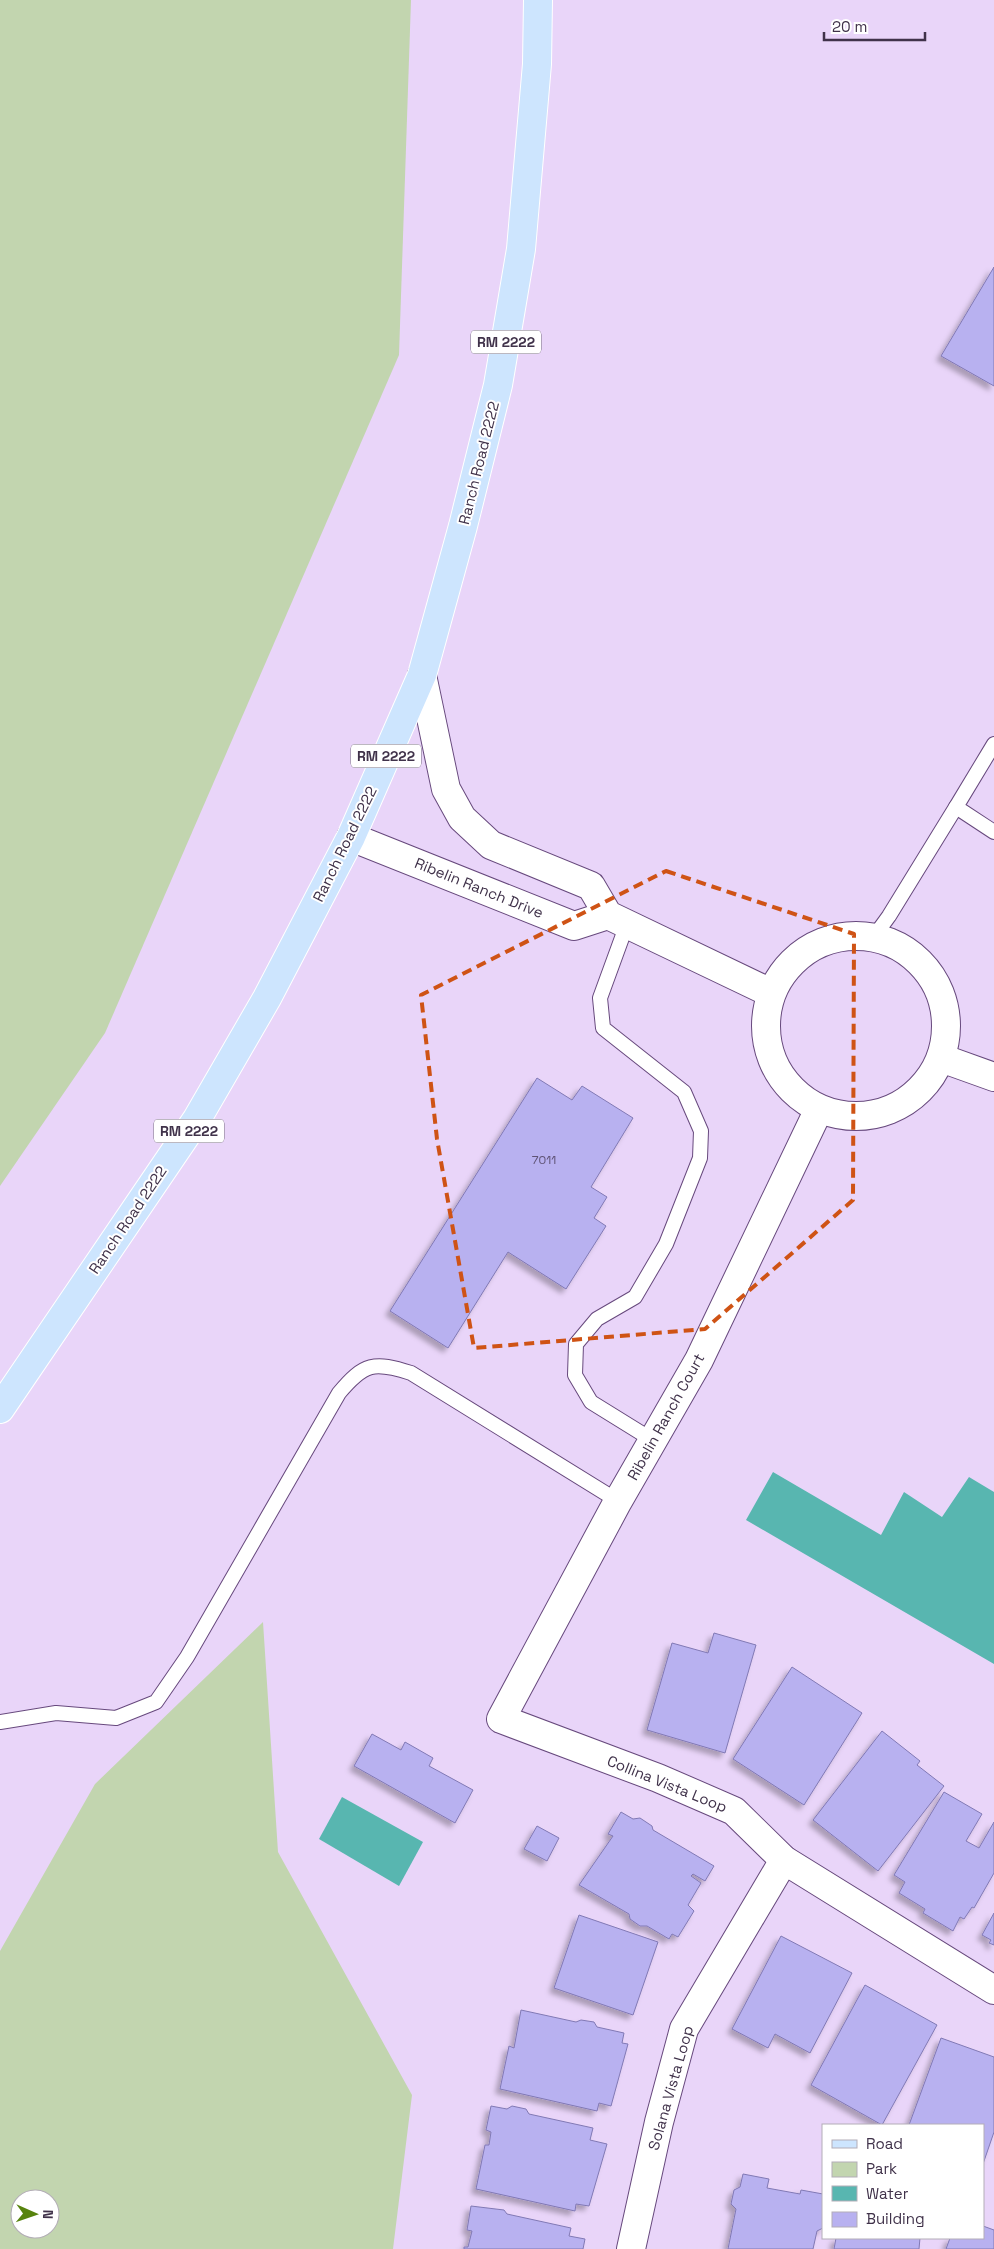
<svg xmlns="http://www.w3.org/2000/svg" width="994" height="2249" font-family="'Space Grotesk',sans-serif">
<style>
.green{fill:#c2d5af;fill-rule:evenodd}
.water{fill:#58b6b0}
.building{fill:#b8b1f0;stroke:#8179b4;filter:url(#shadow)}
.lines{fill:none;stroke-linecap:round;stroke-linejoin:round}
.lane-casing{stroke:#67497d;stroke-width:16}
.street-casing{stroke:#67497d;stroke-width:30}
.primary-casing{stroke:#fff;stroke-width:30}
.lane{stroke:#fff;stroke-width:14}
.street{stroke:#fff;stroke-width:28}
.primary{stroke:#cde5fe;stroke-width:28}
.marked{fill:none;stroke:#cf5315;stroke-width:4;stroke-dasharray:10 6;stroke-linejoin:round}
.labels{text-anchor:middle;stroke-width:4;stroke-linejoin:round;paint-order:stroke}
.number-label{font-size:12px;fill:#5e5274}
.shield{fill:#fff;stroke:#797080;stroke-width:1}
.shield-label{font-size:14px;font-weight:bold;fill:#40324a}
.street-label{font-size:15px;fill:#40324a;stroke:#fff}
</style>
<defs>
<filter id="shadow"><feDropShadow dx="-4.5" dy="4.5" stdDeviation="2.5" flood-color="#0004"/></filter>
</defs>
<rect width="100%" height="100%" fill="#e9d5f9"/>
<g class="green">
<path d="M0,0H411L399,355L105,1033L0,1186Z"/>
<path d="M263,1622L278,1852L412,2095L393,2249H0V1951L95,1784ZM20,2199H50V2229H20Z"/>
</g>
<g class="water">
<path d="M773,1472L881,1535L904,1492L942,1517L969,1477L994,1492V1664L746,1520Z"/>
<path d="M342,1797L423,1842L399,1886L319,1839Z"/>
</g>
<g class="building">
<path d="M994,267V386L941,356Z"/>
<path d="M537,1078L572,1100L582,1086L633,1118L591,1187L607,1197L594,1218L606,1226L566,1289L508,1252L448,1348L390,1311Z"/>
<path d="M714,1633L756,1645L725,1753L647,1730L672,1643L708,1653Z"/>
<path d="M792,1667L862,1713L804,1805L733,1759Z"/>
<path d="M882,1731L920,1761L917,1765L944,1786L878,1871L813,1820Z"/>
<path d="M372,1734L401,1750L405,1742L433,1758L429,1766L473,1790L455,1823L354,1766Z"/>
<path d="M944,1792L982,1814L966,1841L979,1848L994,1822V1873L974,1908L972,1907L964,1919L960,1917L953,1931L923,1913L925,1909L899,1893L905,1882L894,1875Z"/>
<path d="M621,1812L633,1819L640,1818L652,1826L653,1830L714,1866L705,1881L693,1874L691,1876L701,1883L688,1905L694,1911L678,1937L672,1934L669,1939L647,1926H640L630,1919L629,1914L579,1885L613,1836L608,1834Z"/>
<path d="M537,1826L559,1838L547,1861L524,1849Z"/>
<path d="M994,1913V1945L989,1943L991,1940L982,1935Z"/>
<path d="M579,1915L658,1942L633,2015L554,1988Z"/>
<path d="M781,1936L852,1973L810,2053L775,2034L768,2048L732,2029Z"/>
<path d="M865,1985L937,2025L882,2125L811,2085Z"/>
<path d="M521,2010L576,2022L581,2020L594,2022L597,2027L624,2033L622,2043L628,2044L611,2106L599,2103L597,2111L500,2089L509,2046L514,2048Z"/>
<path d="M941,2038L994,2057V2132L983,2164V2125H909Z"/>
<path d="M491,2106L507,2109L512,2106L526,2109L529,2114L593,2128L590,2140L607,2144L589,2206L576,2204L575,2211L476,2189L485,2145H489L491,2132L486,2130Z"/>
<path d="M743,2174L769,2179L767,2188L800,2194L801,2190L823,2194V2228L817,2231L813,2249H728L736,2209L731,2204L734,2190L740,2187Z"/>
<path d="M471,2206L504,2210L507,2214L571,2228L569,2236L585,2239L583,2249H464V2247H468L472,2231L467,2230Z"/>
<path d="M983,2226L994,2230V2249H946L950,2238H983Z"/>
<path d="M836,2238H920L919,2249H834Z"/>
</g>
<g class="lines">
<defs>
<g id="lane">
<path d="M994,744L956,807L994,832"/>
<path d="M627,924L600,998L603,1028L684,1092L701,1131L700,1158L666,1244L635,1297L597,1319L576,1344L575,1375L591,1402L654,1441"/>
<path d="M873,938L889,916L956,807"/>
<path d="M0,1722L56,1713L116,1718L156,1702L187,1657L339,1393C364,1363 374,1361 411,1373L618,1501"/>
</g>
<g id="street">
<path d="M422,675L446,789L462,818L491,845L591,886L608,915L771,993"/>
<path d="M351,837L574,926L608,915"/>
<circle cx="856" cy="1026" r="90"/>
<path d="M941,1058L994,1077"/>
<path d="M819,1109L699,1360L618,1501L501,1719L658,1778L734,1811L784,1860L994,1990"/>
<path d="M631,2249L659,2122L684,2029L784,1860"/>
</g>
<path id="primary" d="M0,1409L197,1119L267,998L351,837L422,675L463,526L498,385L521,249L537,64L538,0"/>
</defs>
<use href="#lane" class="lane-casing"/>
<use href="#street" class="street-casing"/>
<use href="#primary" class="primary-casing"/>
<use href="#lane" class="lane"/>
<use href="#street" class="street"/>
<use href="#primary" class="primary"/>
</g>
<path class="marked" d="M666,871L854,934L853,1200L705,1329L474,1348L437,1139L421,995Z"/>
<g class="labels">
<g class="number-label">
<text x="544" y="1164">7011</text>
</g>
<g class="shield">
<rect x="471" y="330.5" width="70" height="23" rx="4"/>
<rect x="351" y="744.5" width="70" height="23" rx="4"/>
<rect x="154" y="1119.5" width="70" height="23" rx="4"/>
</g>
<g class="shield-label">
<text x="506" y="347">RM 2222</text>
<text x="386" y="761">RM 2222</text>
<text x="189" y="1136">RM 2222</text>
</g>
<g class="street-label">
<text transform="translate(479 463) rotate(-76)" y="5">Ranch Road 2222</text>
<text transform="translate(345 844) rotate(-64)" y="5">Ranch Road 2222</text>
<text transform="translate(479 888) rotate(22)" y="5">Ribelin Ranch Drive</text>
<text transform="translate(128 1220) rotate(-56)" y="5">Ranch Road 2222</text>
<text transform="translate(666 1417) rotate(-61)" y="5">Ribelin Ranch Court</text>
<text transform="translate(667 1784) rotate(22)" y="5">Collina Vista Loop</text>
<text transform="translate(671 2088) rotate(-74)" y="5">Solana Vista Loop</text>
</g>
</g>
<rect x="822" y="2124" width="162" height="115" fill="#ffffff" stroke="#b3adb7"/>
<rect x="832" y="2140" width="25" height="8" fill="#cde5fe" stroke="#b3adb7"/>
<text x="866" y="2149" font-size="15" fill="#40324a">Road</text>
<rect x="832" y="2162" width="25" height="15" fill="#c2d5af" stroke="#b3adb7"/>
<text x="866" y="2174" font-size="15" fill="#40324a">Park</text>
<rect x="832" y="2186" width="25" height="15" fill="#58b6b0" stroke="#b3adb7"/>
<text x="866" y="2199" font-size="15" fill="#40324a">Water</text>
<rect x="832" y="2212" width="25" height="15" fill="#b8b1f0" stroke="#b3adb7"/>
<text x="866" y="2224" font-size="15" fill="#40324a">Building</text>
<g transform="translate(35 2214) rotate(92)"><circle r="24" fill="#ffffff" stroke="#b3adb7"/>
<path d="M0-4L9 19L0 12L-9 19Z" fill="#57830e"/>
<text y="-8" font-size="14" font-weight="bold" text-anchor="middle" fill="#40324a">N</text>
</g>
<path d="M824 32v8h101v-8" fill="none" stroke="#40324a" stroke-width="2.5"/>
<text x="832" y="32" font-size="15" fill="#40324a" stroke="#ffffff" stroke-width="4" paint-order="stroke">20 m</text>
</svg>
